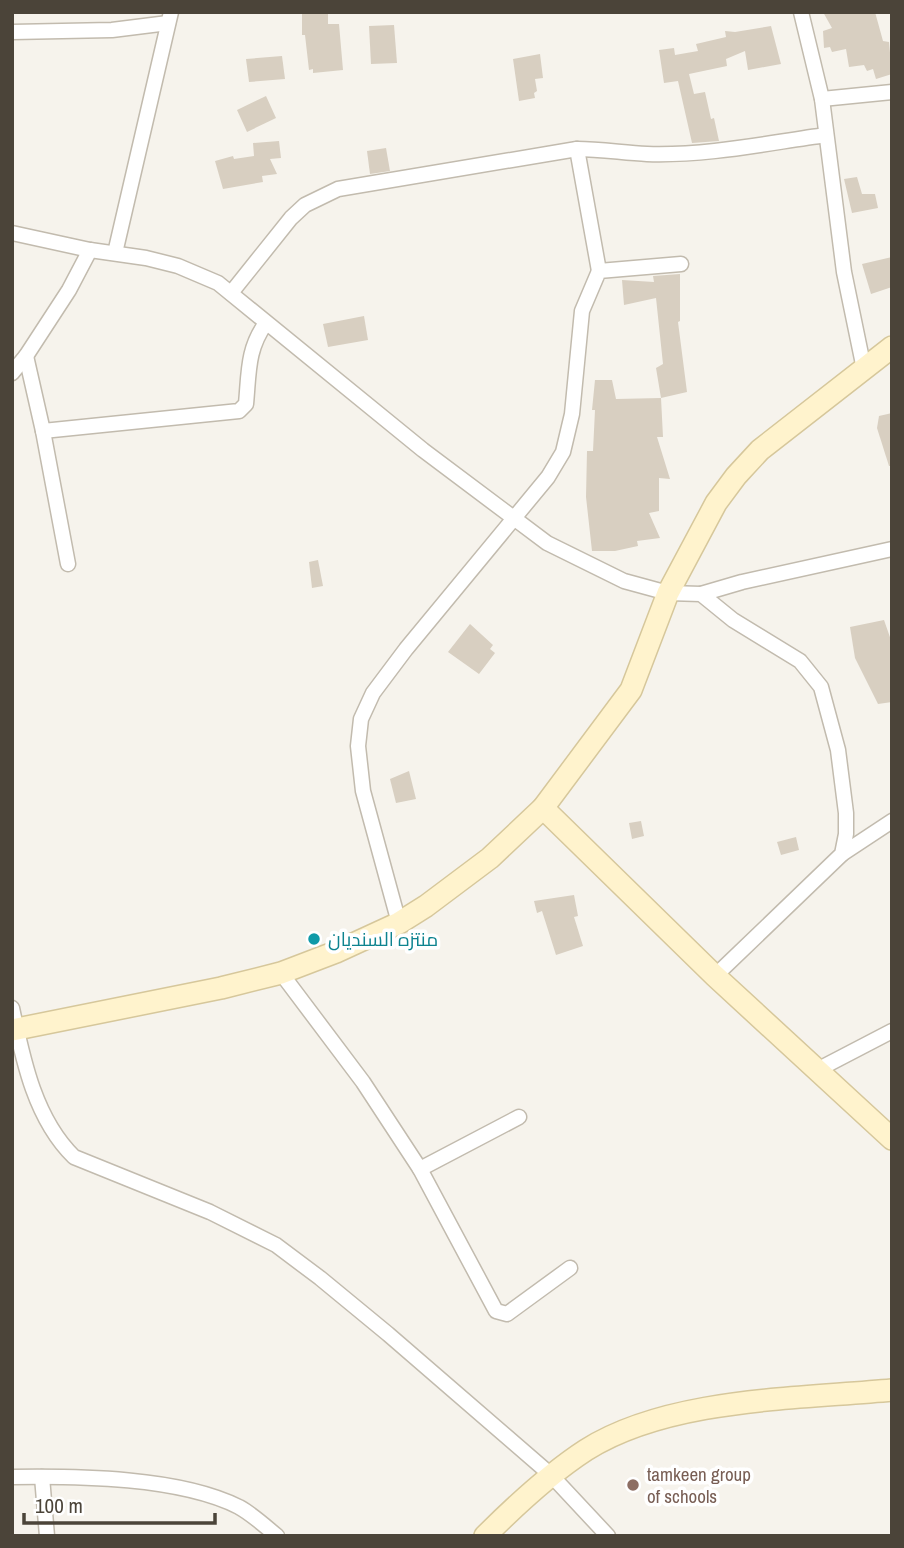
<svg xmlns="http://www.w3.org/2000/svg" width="904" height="1548" font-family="'Archivo Narrow',Cairo,sans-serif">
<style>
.building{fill:#d8cfc1}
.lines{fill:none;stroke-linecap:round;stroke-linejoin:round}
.street-casing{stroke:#c2bbae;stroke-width:17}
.secondary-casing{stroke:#d6c79b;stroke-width:24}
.street{stroke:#fff;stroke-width:14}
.secondary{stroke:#fff3cd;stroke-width:21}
.culture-dot{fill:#0f9aa8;stroke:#fff;stroke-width:2.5}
.education-dot{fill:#8d6e63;stroke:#fff;stroke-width:2.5}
.labels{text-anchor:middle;stroke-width:7;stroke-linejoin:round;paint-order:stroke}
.culture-label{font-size:19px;fill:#0d838f;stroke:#fff;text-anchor:start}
.education-label{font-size:19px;fill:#785e54;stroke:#fff;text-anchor:start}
</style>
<rect width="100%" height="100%" fill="#f6f3ec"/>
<g class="building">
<path d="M823,12H875L883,41L889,42L892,74L876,79L873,69L867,71L864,65L849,67L846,49L832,52L830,47L824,48L823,31L832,28Z"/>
<path d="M302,14H328V24H339L343,70L313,73V69L309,70L305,35H302Z"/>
<path d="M394,25L397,63L371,64L369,26Z"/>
<path d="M771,26L781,64L748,70L745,51L726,59L727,66L689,74L694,94L705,92L711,119L714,118L719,141L692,143L678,81L664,83L659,50L674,48L675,55L698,51L696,44L726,37L725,31L735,32Z"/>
<path d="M540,54L543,78L535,79L537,91L534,93L535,98L519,101L513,59Z"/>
<path d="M282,56L285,79L249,82L246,59Z"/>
<path d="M266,96L276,118L247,132L237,110Z"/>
<path d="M279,141L281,158L270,159L277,174L262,176L263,182L223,189L215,161L233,156L234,159L254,156L253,143Z"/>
<path d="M386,148L390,171L370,174L367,151Z"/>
<path d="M857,177L862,194H875L878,208L852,213L844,179Z"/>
<path d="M892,257V287L871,294L862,264Z"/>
<path d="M680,274V321L678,322L687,392L661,398L656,368L663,364L656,298L624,305L622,280L654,282L653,276Z"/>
<path d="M364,316L368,340L328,347L323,324Z"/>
<path d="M595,380H612L616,399L661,398L663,437H657L670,479L659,478V511L649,513L660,538L637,541L638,546L615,551H592L586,497L587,451H593L595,410H592Z"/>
<path d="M892,413V466H889L877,428L879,416Z"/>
<path d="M318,560L323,586L312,588L309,562Z"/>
<path d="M884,620L892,643V702L878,704L855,658L850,627Z"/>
<path d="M470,624L493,645L490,649L495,653L479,674L448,652Z"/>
<path d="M409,771L416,799L396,803L390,779Z"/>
<path d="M641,821L644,836L632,839L629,823Z"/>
<path d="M796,837L799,850L781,855L777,842Z"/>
<path d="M574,895L578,916L574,917L583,946L556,955L542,911L537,913L534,901Z"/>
</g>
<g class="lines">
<defs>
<g id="street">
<path d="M801,12L822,99L844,272L864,369"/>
<path d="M12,32L112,30L168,23"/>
<path d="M822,99L892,92"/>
<path d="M577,149L599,271"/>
<path d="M12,233L90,250L146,258L178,266L218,283L423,450L547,543L624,581L668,593L701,594L733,620L800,661L821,687L838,750L846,813V834L842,854L715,976"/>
<path d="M115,253L171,12"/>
<path d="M231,293L291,218L305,205L338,189L577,149C601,149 624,153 647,154C707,156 767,143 826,135"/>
<path d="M26,356L43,431L239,411L246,404C249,373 247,349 266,323"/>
<path d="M12,373L26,356L69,290L90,250"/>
<path d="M43,431L68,564"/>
<path d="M701,594L742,582L892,549"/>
<path d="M842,854L892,821"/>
<path d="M399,923L363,791L358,746L361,719L373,693L406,649L548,477L563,452L572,414L582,311L599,271L681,264"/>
<path d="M281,973L363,1082L420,1169L496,1311L507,1314L570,1268"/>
<path d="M12,1008C23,1060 35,1119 74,1157L210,1212L276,1245L320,1278L388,1334L551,1475L608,1536"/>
<path d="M819,1069L892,1031"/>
<path d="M420,1169L519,1117"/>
<path d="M12,1477C78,1476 180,1477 239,1507C252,1514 265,1526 277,1536"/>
<path d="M42,1477L47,1536"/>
</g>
<g id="secondary">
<path d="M543,808L715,976L892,1139"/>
<path d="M12,1030L221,988L281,973L336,952L399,923L426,906L490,858L543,808L631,690L668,593L716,503L736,476L760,450L892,347"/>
<path d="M485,1536C516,1505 549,1474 586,1450C668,1398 797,1399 892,1390"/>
</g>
</defs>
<use href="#street" class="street-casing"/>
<use href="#secondary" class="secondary-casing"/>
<use href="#street" class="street"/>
<use href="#secondary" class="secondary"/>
</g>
<circle class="culture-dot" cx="314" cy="939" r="7"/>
<circle class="education-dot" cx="633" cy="1485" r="7"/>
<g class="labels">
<g class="culture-label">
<text x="328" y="946">منتزه السنديان</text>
</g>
<g class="education-label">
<text x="647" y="1481">tamkeen group<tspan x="647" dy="22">of schools</tspan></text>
</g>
</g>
<rect width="904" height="1548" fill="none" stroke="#4b4439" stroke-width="28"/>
<path d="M24 1513v10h191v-10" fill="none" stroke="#4b4439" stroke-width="3.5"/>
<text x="35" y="1513" font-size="21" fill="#4b4439" stroke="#ffffff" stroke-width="5" paint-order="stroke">100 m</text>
</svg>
